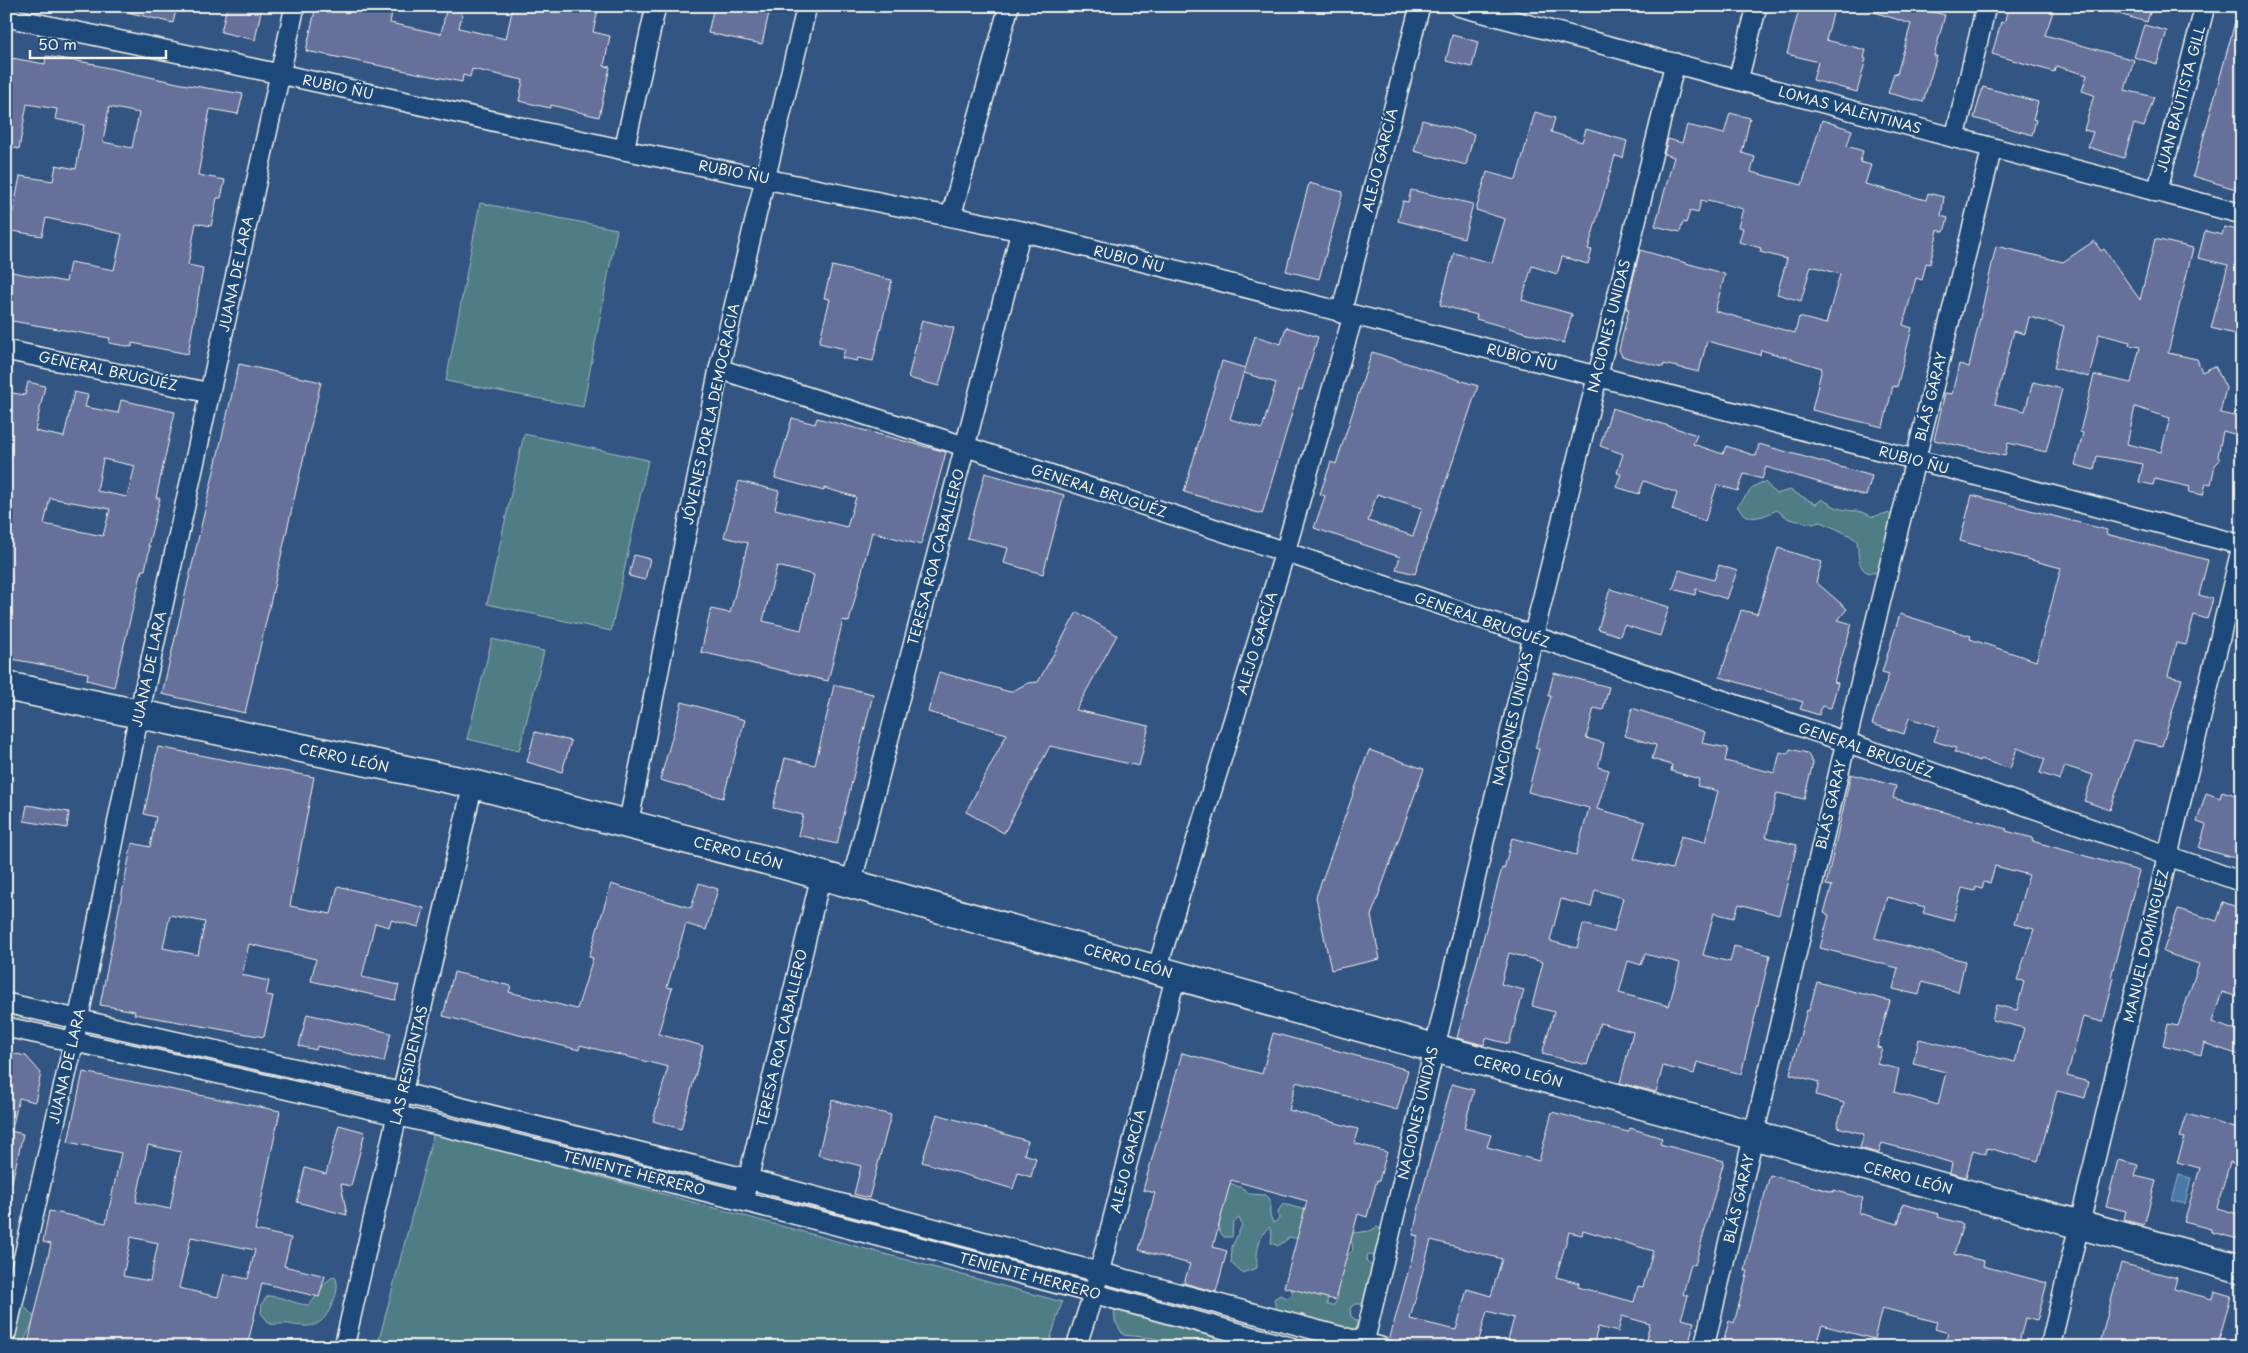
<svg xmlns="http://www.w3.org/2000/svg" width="2248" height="1353" font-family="'Playpen Sans',sans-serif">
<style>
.green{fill:#507d86;stroke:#a2b7b7}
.water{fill:#4a7aa7;stroke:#8eaac1}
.building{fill:#65719b;stroke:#f4f1e8;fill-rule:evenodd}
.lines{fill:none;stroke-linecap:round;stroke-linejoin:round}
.street-casing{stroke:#f4f1e8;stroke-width:22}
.secondary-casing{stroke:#f4f1e8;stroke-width:31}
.street{stroke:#1f4a7a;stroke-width:19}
.secondary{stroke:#1f4a7a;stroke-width:28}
.labels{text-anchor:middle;stroke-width:4;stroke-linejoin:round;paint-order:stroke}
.street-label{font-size:14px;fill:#f4f1e8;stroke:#1f4a7a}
</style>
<rect width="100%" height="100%" fill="#335583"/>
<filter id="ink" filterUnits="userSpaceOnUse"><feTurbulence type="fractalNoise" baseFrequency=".02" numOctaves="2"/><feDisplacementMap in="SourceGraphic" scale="10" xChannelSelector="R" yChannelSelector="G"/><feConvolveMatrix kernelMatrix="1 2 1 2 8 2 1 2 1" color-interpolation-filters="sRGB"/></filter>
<g filter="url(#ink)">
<g class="green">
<path d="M480,203L617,229L583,407L446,381Z"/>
<path d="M524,434L648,460L611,631L487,604Z"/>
<path d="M1765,482L1776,494L1790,490L1816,504L1822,499C1828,503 1834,507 1841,509C1853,512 1861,509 1872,517L1887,513L1894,516L1879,572C1857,578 1859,557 1857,541L1849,535L1828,525L1820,522L1813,524L1789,519L1777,510C1762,517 1748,524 1737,506C1747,497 1752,483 1765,482Z"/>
<path d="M492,639L544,651L519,751L467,739Z"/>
<path d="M434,1132L1062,1302L1048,1347H377Z"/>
<path d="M1230,1183L1244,1189L1250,1194L1265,1195L1270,1200V1215L1273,1223L1279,1219L1278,1211L1283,1204L1306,1210L1350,1226L1354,1233L1370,1231L1377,1227L1385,1231L1382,1253L1375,1256L1368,1254L1366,1261L1377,1271L1364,1304H1356L1350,1308L1351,1316L1357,1321L1356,1329L1344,1338L1312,1325L1303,1314L1289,1320L1277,1314L1274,1299L1280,1295L1287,1298L1293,1294L1290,1286L1328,1289L1327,1305H1334L1338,1298L1333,1292L1347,1256L1353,1250L1352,1242L1346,1238L1298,1239L1290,1237L1278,1246L1271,1243L1272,1234L1269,1227C1258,1236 1256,1254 1257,1268L1242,1273L1231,1263L1232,1247L1242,1225L1239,1218L1233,1223L1232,1237H1224L1219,1231V1223Z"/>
<path d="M335,1276C339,1285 337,1293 333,1302C323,1326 314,1329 289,1324C283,1323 276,1325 270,1324L261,1313L262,1303L268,1296C283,1296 293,1304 308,1305C319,1297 322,1281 335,1276Z"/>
<path d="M24,1306L35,1318L24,1341V1347H10L15,1334L17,1308Z"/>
<path d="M1114,1306L1210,1331L1216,1336L1214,1347H1189L1175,1341L1168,1344H1159L1154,1338L1123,1335L1115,1321Z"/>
</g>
<path class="water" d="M2179,1175L2191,1178L2185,1204L2172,1201Z"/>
<g class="building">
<path d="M128,6H177L173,23L127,12Z"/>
<path d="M227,6H262L255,40L221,32Z"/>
<path d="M316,6H367L392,12L390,23L441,34L447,6H464L459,28L506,39L513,6H599L593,32L610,36L604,66L610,67L599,117L551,105L550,108L519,101L523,80L472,69L470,77L463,75L462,82L306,51Z"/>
<path d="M714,6H760L770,8L762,44L708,33Z"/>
<path d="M1800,6H1835L1826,40L1866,50L1864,58L1866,59L1857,92L1813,80L1818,62L1787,54Z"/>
<path d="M1872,6H1910L1945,15L1934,56H1937L1923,102L1888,93L1894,73L1897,74L1911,24L1871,11Z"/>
<path d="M2009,6H2055L2045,35L2134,60L2125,90L2154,97L2144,127L2134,124L2124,158L2088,147L2093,132L2084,130L2094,95L2082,91L2087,75L2056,66L2054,72L1992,54L2001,22L2004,23Z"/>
<path d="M2106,6H2152L2147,22L2105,10Z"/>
<path d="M2238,11L2242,12V191L2193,176Z"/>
<path d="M2144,25L2167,31L2157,64L2134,57Z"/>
<path d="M1452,35L1478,42L1472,67L1446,61Z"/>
<path d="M46,56L95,64V65L182,84L243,94L238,114L210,109L198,175L225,180L221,198H217L211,226L196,223L188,265L203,268L188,354L132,343V347L109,343L110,338L6,320V271L66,282L70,262L114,270L122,234L46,218L42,236L6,230V212L13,213L20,176L53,181L56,165L76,169L84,125L55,119L57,109L27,104L19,149L6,146V113L10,90L6,89V57L45,64ZM109,107L139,113L132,148L103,142Z"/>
<path d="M1983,87L2038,102L2033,119L2036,120L2032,135L1974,118Z"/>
<path d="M1535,112L1555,118L1551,132L1582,142L1586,129L1627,141L1623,158L1615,156L1588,249L1592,250L1588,264L1562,257L1557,274L1532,266L1522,300L1572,314L1564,343L1476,319L1477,315L1440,305L1454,253L1492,263L1505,219L1476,210L1487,172L1516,180Z"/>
<path d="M1730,113L1750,118L1742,153L1755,157L1751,172L1802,185L1822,120L1852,130L1847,146L1863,151L1860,162L1871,165L1865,184L1926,200L1928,193L1944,197L1941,216L1948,218L1944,232L1938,230L1930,264L1926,263L1922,280L1916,278L1903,325L1912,328L1897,387L1893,386L1883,427L1812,410L1822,368L1761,350L1760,355L1707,341L1699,372L1664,364L1663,367L1628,358L1622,356L1619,350L1629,309H1626L1640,250L1725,274L1715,311L1795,333L1799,317L1826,324L1840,274L1811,266L1801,301L1777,294L1787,259L1760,252L1761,248L1739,242L1743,228L1738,227L1743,209L1708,200L1707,202L1701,200L1698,213L1690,211L1686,223L1683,222L1680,232L1655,226L1674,157L1664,154L1668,139L1682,143L1687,125L1724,134Z"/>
<path d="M1422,120L1474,134L1466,165L1414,151Z"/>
<path d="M1309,183L1343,192L1319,279L1286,271Z"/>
<path d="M1411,190L1473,204L1464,238L1398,221L1403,201L1408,202Z"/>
<path d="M2224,227L2242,231V336L2211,328L2228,265L2198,258L2205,231L2222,235Z"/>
<path d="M2155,239L2193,248L2168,353L2197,359L2202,372L2215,366L2226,388L2220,413L2239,417L2234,434L2223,431L2218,456L2220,460L2215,465L2211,484L2206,483L2203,495L2189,492L2190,487L2155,479L2153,485L2139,482L2143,464L2097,456L2094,470L2075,465L2083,433L2080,432L2094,375L2131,383L2140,347L2129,345L2130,342L2099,334L2089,377L2054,368L2064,326L2029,317L2025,334L2014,331L1995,404L2025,411L2033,382L2062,389L2046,452L2008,443L2005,456L1934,440L1945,393L1952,394L1959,364L1969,367L1996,246L2063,262L2094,241L2101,251L2104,249L2140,300ZM2135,407L2170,418L2161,452L2127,444Z"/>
<path d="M832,266L892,280L873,361L858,358L857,361L842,358L845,349L819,343L830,299L824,298Z"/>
<path d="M922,320L954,328L939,386L908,378Z"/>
<path d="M1286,327L1318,337L1302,390L1299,389L1262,514L1184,492L1222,361L1245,368L1230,419L1262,429L1276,383L1244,373L1255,336L1281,344Z"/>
<path d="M1372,352L1478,386L1415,574L1396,569L1400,557L1314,528L1325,496L1320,494L1331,462L1336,464ZM1377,494L1422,508L1413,536L1368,521Z"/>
<path d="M239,364L321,382L245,713L162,694Z"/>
<path d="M28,382L45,386L35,431L64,437L74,392L88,395L85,407L118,413L121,400L175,412L156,498H160L148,546H150L145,570H142L114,687L87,680L88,673L6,658V392L25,395ZM103,459L135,466L127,497L97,491ZM50,498L110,509L103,536L44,524Z"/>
<path d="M1612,408L1697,435L1693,444L1723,454L1726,446L1756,456L1759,444L1872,476L1866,496L1766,467L1762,479L1744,474L1738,491L1717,485L1705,521L1672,510L1677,493L1644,481L1639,494L1616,487L1621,474L1617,473L1623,454L1600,446Z"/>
<path d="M792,418L815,424L817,418L946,452L921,545L872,532L849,622L843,620L828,681L701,652L711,609L730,613L748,543L724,537L739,481L779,491L775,509L847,527L856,497L824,488V491L775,478ZM777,566L814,575L801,630L763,621Z"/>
<path d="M985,473L1064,495L1043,574L1004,563L1008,548L967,538Z"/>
<path d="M1972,495L2107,530L2106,534L2208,560L2199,595L2213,599L2207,619L2194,615L2186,645L2176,643L2168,676L2182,679L2162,746L2134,740L2110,810L2084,801L2093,775L2065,766L2060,780L2040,773L2045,759L2017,748L2010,769L1980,759L1979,761L1954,752L1956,748L1934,741L1939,727L1909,718L1904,734L1872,724L1889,674L1882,672L1900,614L1971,636L1970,639L2036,661L2061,568L1960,541Z"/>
<path d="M1778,548L1822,562L1816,582L1847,609L1838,620L1852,624L1834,682L1838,683L1831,708L1822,706L1819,715L1800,709L1803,702L1720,677L1741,610L1757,614Z"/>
<path d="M634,555L650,559L645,580L629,576Z"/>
<path d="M1719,565L1737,571L1727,599L1696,589L1695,595L1673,589L1679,570L1714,580Z"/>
<path d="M1610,589L1669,607L1660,636L1624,625L1620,636L1598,629Z"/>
<path d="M1077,612L1117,635L1076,710L1149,726L1139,766L1050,746L1004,833L966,812L1007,734L928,712L939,672L1010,692L1028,683L1038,682Z"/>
<path d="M1554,673L1609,687L1603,710L1594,708L1586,738L1604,743L1598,767L1609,770L1597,809L1645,822L1634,859L1672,869L1681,836L1705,842L1718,791L1697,786L1699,779L1671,771L1672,765L1652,759L1656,745L1625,736L1632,708L1705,732L1702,743L1728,748L1725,761L1775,773L1780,752L1788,754L1790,749L1807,753L1813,763L1804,799L1777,793L1766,837L1797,845L1779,915L1739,904L1734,918L1714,913L1703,955L1730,962L1734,946L1770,955L1741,1074L1697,1062L1694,1074L1663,1066L1656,1092L1620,1083L1633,1032L1600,1023L1587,1065L1542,1054L1554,1012L1532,1006L1543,962L1509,953L1501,984L1524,990L1509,1044L1486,1038L1484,1045L1457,1038L1502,868L1504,869L1512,838L1576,855L1589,808L1528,792L1539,749L1535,748L1551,696H1548ZM1595,890L1623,898L1614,932L1583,924L1577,948L1550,941L1561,899L1591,907ZM1645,954L1680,963L1669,1006L1619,993L1628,961L1641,965Z"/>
<path d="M834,685L873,694L837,844L798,835L803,815L773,808L785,758L815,765Z"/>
<path d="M682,702L745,720L723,798L660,780Z"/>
<path d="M535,732L571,741L562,772L527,762Z"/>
<path d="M158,747L314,777L290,906L331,914L338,886L424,908L419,927L391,920L389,927L375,923L362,977L399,985L395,1000L311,981L316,959L249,944L242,975L269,981L266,995L273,996L264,1037L134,1014L135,1011L100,1005L132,843L150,847L156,817L144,814ZM170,915L205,922L198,955L163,948Z"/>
<path d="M1369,750L1424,769L1371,916L1380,959L1331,970L1316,897Z"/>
<path d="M1851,774L1896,786L1893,798L2007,829L2006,831L2033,838L2032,841L2139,871L2111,977L2114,978L2103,1022L2083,1017L2067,1076L2089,1082L2085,1098L2057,1091L2038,1161L1987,1148L1986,1154L1973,1150L1966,1177L1950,1173L1952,1163L1923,1154L1882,1143L1879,1153L1860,1148L1864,1134L1837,1127L1844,1103L1816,1095L1819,1082L1790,1074L1807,1010L1809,1011L1817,982L1890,1001L1877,1047L1882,1048L1877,1064L1899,1069L1894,1092L1938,1105L1946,1072L1913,1064L1919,1039L2015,1062L2024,1028L1992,1020L1996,1005L2017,1010L2024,981L2017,980L2034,929L2014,924L2029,875L1995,866L1990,883L1984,882L1982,889L1976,887L1975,891L1962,888L1953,921L1923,913L1925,907L1887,897L1875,938L1965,961L1958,992L1922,982L1919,995L1893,989L1898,968L1820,948L1829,915L1824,913L1832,886L1826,885Z"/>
<path d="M2222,791L2242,797V860L2199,848L2206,825L2197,822L2206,793L2220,798Z"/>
<path d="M27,805L69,812L67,828L24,821Z"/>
<path d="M699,883L718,889L706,930L686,924L667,987L672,988L658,1034L703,1046L681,1129L653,1121L668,1067L580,1045L579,1050L443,1016L454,972L511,986L509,992L577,1009L593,958L589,957L611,884L691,908Z"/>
<path d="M2223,902L2242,909V998L2222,992L2212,1022L2242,1033V1056L2204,1043L2201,1055L2163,1045L2168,1024L2178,1026L2199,964L2163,952L2178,909L2217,921Z"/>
<path d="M307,1014L391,1033L384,1062L317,1046L316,1050L299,1046Z"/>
<path d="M1273,1033L1408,1070L1397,1110L1296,1082L1289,1110L1358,1129L1354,1143L1387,1152L1379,1181L1377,1180L1367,1217L1358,1214L1335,1300L1284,1287L1307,1201L1231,1180L1213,1247L1227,1251L1216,1292L1184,1283L1190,1264L1139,1250L1155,1193L1143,1190L1182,1053L1262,1074Z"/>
<path d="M6,1052L26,1056L41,1073L35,1102L19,1098L12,1129H6Z"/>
<path d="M83,1072L280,1111L255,1230L291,1238L284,1266L325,1276L319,1297L262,1283L247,1347H82L53,1340L51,1347H27L51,1244L43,1242L49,1211L106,1223L121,1153L68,1142ZM148,1145L181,1152L170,1209L136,1202ZM131,1237L158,1243L150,1281L123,1276ZM191,1237L255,1250L248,1279L224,1274L218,1297L179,1288Z"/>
<path d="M1452,1084L1474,1090L1464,1128L1491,1135L1487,1147L1539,1161L1552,1112L1628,1132L1630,1128L1662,1138L1660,1144L1724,1161L1695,1265L1691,1264L1683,1294L1688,1296L1681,1319L1694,1322L1688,1347H1644L1650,1324L1622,1316L1618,1332L1598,1327L1593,1347H1506L1514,1318L1487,1311L1477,1347H1411L1389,1341L1418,1236L1413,1235L1422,1193ZM1583,1230L1653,1251L1643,1287L1638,1286L1634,1302L1578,1287L1579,1283L1556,1277L1569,1232L1582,1235ZM1431,1240L1502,1259L1491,1296L1467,1289L1456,1330L1410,1319Z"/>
<path d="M832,1100L891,1115L869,1198L854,1194L861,1166L818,1155Z"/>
<path d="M937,1114L1028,1141L1024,1154L1036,1158L1031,1177L1018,1173L1013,1189L922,1162Z"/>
<path d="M2187,1114L2242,1130V1166L2230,1162L2217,1208L2238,1214V1217L2242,1218V1240L2211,1232V1229L2184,1222L2200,1168L2177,1162L2185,1138L2180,1137Z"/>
<path d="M339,1125L365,1132L351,1186L341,1184L347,1215L297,1202L305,1168L326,1174Z"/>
<path d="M6,1130L23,1134L12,1182L6,1181Z"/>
<path d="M2118,1160L2138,1165L2135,1176L2156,1181L2144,1225L2124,1220L2126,1211L2106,1206Z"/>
<path d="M1770,1175L1833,1192V1190L1863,1198L1859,1213L1898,1224L1903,1204L1939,1214L1938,1217L1963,1224L1954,1254L1984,1261L1983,1266L2047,1283L2037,1321L2025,1318L2018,1347H2002L1983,1342L1981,1347H1944L1948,1333L1935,1329L1937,1322L1882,1308L1874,1339L1822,1325L1815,1347H1722L1729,1321L1734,1323L1748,1271H1745L1749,1252Z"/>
<path d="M2121,1263L2177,1278L2174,1289L2212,1299L2214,1291L2231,1296L2217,1347H2099Z"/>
</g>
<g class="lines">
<defs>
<g id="street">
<path d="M1458,6L2242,214"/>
<path d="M6,17L280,74L624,150L1021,231L1596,376L2242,545"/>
<path d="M1738,80L1757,6"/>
<path d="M1955,138L1986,6"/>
<path d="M624,150L656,6"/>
<path d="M2157,192L2205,6"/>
<path d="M951,216L1009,6"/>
<path d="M1341,313L1420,6"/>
<path d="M6,350L210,393"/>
<path d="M719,369L964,446L1285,552L1846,742L2242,882"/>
<path d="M628,825L719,369L807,6"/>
<path d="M851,884L1021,231"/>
<path d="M1157,969L1285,552L1353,316"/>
<path d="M6,1003L403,1093L760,1182L1380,1347"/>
<path d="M6,1027C438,1119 865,1230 1290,1347"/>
<path d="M745,1192L821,876"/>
<path d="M6,1333L74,1041L139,714L295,6"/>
<path d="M344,1347L473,784"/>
<path d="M1076,1347L1094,1292L1176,975"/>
<path d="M1363,1347L1533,637L1675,63"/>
<path d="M1704,1347L1846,742L1992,148"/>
<path d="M2050,1347L2242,546"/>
</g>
<path id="secondary" d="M6,686L473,784L781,864L1434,1048L2242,1269"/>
</defs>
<use href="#street" class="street-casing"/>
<use href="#secondary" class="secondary-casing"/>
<use href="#street" class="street"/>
<use href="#secondary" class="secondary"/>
</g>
</g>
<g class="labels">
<g class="street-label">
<text transform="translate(338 87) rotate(12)" y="5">RUBIO ÑU</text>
<text transform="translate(2181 99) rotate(-75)" y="5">JUAN BAUTISTA GILL</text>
<text transform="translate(1850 110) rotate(15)" y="5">LOMAS VALENTINAS</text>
<text transform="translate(1380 160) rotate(-76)" y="5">ALEJO GARCÍA</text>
<text transform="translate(734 172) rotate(11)" y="5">RUBIO ÑU</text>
<text transform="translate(1129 259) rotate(14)" y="5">RUBIO ÑU</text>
<text transform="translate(236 274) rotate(-78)" y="5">JUANA DE LARA</text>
<text transform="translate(1609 326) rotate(-76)" y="5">NACIONES UNIDAS</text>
<text transform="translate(1522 357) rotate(14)" y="5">RUBIO ÑU</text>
<text transform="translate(108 371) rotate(12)" y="5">GENERAL BRUGUÉZ</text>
<text transform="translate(1931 397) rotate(-76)" y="5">BLÁS GARAY</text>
<text transform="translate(711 414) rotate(-78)" y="5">JÓVENES POR LA DEMOCRACIA</text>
<text transform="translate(1914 460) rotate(15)" y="5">RUBIO ÑU</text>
<text transform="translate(1099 491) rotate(18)" y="5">GENERAL BRUGUÉZ</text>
<text transform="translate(936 557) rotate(-75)" y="5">TERESA ROA CABALLERO</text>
<text transform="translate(1482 620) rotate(19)" y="5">GENERAL BRUGUÉZ</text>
<text transform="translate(1257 643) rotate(-73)" y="5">ALEJO GARCÍA</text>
<text transform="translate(149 669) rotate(-78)" y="5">JUANA DE LARA</text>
<text transform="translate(1513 719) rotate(-77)" y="5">NACIONES UNIDAS</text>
<text transform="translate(1866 750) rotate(19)" y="5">GENERAL BRUGUÉZ</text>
<text transform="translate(344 758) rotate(12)" y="5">CERRO LEÓN</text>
<text transform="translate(1831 805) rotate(-77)" y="5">BLÁS GARAY</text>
<text transform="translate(738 853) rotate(15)" y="5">CERRO LEÓN</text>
<text transform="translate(2146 946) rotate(-77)" y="5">MANUEL DOMÍNGUEZ</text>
<text transform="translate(1128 961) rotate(16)" y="5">CERRO LEÓN</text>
<text transform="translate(782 1038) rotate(-77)" y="5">TERESA ROA CABALLERO</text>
<text transform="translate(409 1065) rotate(-77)" y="5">LAS RESIDENTAS</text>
<text transform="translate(67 1066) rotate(-77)" y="5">JUANA DE LARA</text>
<text transform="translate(1518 1071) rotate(15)" y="5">CERRO LEÓN</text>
<text transform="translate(1418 1113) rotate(-77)" y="5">NACIONES UNIDAS</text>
<text transform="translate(1128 1161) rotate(-76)" y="5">ALEJO GARCÍA</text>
<text transform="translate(634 1173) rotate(14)" y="5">TENIENTE HERRERO</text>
<text transform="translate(1908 1178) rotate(15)" y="5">CERRO LEÓN</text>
<text transform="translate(1739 1199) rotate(-77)" y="5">BLÁS GARAY</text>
<text transform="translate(1030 1276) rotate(15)" y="5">TENIENTE HERRERO</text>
</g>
</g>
<rect width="2248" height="1353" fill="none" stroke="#1f4a7a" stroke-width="25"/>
<rect x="12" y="12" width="2223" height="1328" fill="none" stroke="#f4f1e8" stroke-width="2" filter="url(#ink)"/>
<path d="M30 50v8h136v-8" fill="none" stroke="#f4f1e8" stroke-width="2.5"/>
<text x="38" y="50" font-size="15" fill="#f4f1e8" stroke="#1f4a7a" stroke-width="4" paint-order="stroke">50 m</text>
</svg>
